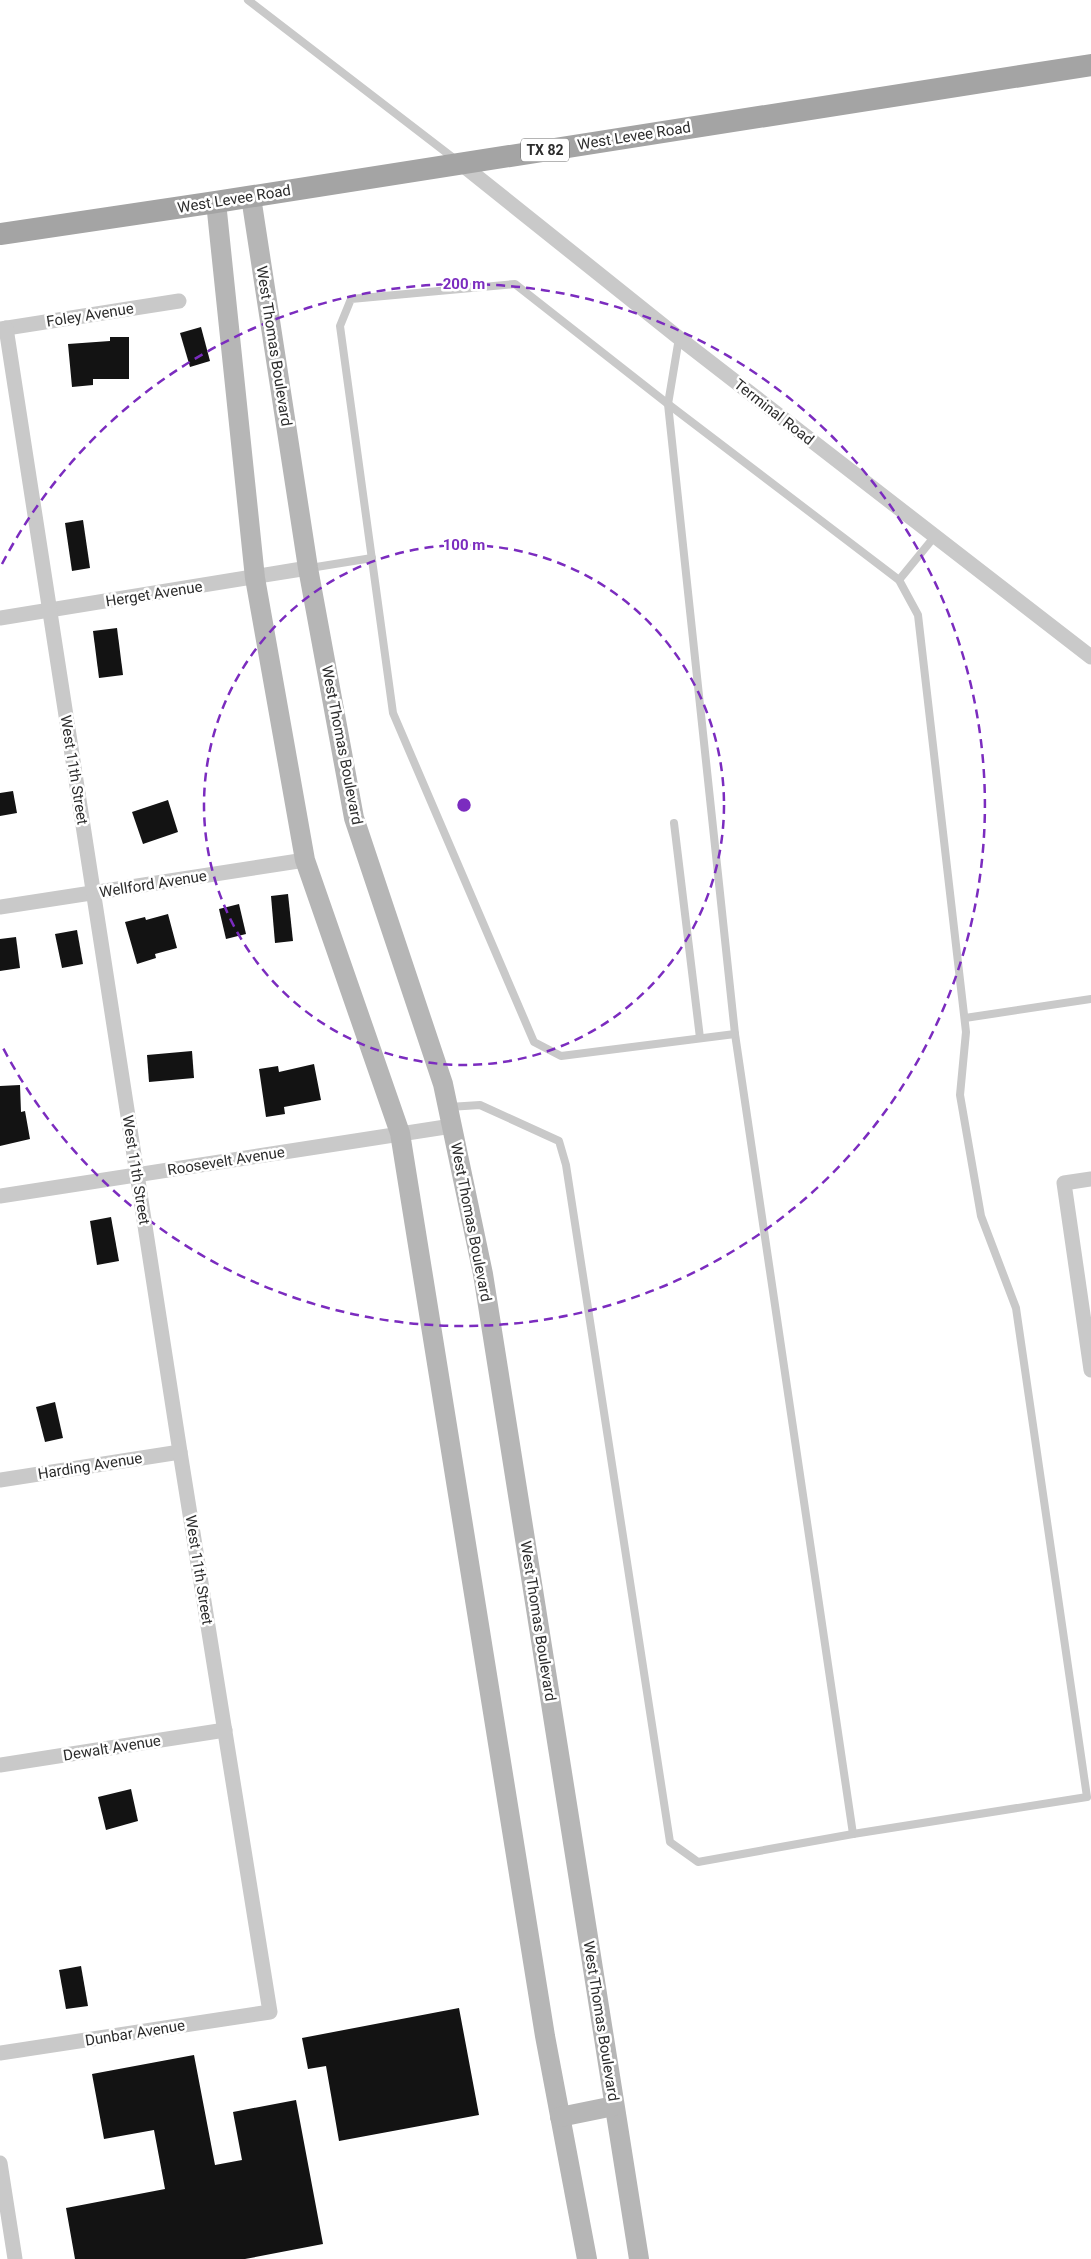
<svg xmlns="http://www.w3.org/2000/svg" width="1091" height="2259" font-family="Roboto,sans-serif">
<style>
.building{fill:#131313}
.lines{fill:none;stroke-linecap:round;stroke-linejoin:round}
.lane{stroke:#c9c9c9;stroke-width:8}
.street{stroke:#c9c9c9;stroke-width:15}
.secondary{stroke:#b6b6b6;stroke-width:20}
.primary{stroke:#a4a4a4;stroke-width:22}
.ring{fill:none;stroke:#7b2cbf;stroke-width:2.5;stroke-dasharray:9 6}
.labels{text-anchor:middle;stroke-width:5;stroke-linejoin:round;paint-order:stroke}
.shield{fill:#fff;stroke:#6b6b6b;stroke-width:1}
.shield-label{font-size:14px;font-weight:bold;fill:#2c2c2c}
.street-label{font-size:15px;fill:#2c2c2c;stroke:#fff}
.centre{fill:#7b2cbf;stroke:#fff;stroke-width:2.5}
.ring-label{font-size:15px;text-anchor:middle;font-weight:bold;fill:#7b2cbf;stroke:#fff;stroke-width:5;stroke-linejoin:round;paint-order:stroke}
</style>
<rect width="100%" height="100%" fill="#fff"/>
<g class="building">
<path d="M201,327L210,361L190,367L180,333Z"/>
<path d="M110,337H129V379H93V385L72,387L68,344L110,341Z"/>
<path d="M83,520L90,568L72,571L65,523Z"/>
<path d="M117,628L123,675L99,678L93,631Z"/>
<path d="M13,791L17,813L0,816V793Z"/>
<path d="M168,800L178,832L143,844L132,812Z"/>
<path d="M288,894L293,941L275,943L271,896Z"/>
<path d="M239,904L246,934L226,939L219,909Z"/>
<path d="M168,914L177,948L155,954L156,958L137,964L125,922L145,917L146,920Z"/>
<path d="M77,930L83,964L62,968L55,934Z"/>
<path d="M16,937L20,968L0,971V939Z"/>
<path d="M192,1051L194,1078L149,1082L147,1055Z"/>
<path d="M314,1064L321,1100L284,1107L285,1114L266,1117L259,1069L278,1066L279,1072Z"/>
<path d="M20,1085L21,1112L25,1111L30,1139L0,1146V1086Z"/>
<path d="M111,1217L119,1261L97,1265L90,1221Z"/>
<path d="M55,1402L63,1438L45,1442L36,1407Z"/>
<path d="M131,1789L138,1821L106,1830L98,1797Z"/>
<path d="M81,1966L88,2006L66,2009L59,1970Z"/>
<path d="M459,2008L479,2115L339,2141L326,2066L308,2069L302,2038Z"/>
<path d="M194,2055L215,2165L242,2160L233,2112L296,2100L323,2244L245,2259H75L66,2208L165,2189L154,2130L104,2139L92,2074Z"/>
</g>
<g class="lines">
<g class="lane">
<path d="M248,0L456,160"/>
<path d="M679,338L668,404L735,1034L853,1834"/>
<path d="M310,568L372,558"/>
<path d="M899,580L935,536"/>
<path d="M674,823L700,1038"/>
<path d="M965,1018L1091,999"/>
<path d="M449,1107L480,1105L559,1141L566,1165L670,1842L698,1862L853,1834L1087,1797L1016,1308L981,1216L960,1095L966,1032L918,615L899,580L668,404L515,284L351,299L340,326L393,713L534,1042L561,1056L735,1034"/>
</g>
<g class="street">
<path d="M460,163L679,338L1091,657"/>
<path d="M0,329L179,301"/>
<path d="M0,618L308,568"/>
<path d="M0,907L305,860"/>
<path d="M1091,1179L1064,1183L1091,1370"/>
<path d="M0,1196L452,1126"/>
<path d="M0,1480L180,1452"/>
<path d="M0,1765L225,1730"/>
<path d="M0,2053L270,2012L180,1452L6,328"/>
<path d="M0,2163L15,2259"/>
</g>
<g class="secondary">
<path d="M251,197L308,568L354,818L443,1084L483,1274L639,2259"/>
<path d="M216,202L255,578L305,860L400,1133L545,2036L587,2259"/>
<path d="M560,2117L614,2106"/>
</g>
<path class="primary" d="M0,234L216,202L1091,65"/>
</g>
<g class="ring">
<circle cx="464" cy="805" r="260"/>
<path d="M2 564A521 521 0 1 1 2 1046"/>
</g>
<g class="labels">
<rect class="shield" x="521" y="138.5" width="48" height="23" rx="4"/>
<g class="shield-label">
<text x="545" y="155">TX 82</text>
</g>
<g class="street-label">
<text transform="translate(634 136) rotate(-9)" y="5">West Levee Road</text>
<text transform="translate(234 199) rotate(-9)" y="5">West Levee Road</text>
<text transform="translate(90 315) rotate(-9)" y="5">Foley Avenue</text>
<text transform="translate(274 346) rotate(81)" y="5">West Thomas Boulevard</text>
<text transform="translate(774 412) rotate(38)" y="5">Terminal Road</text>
<text transform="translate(154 594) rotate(-9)" y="5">Herget Avenue</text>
<text transform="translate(342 745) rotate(79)" y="5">West Thomas Boulevard</text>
<text transform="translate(74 770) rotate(81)" y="5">West 11th Street</text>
<text transform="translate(153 884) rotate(-9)" y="5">Wellford Avenue</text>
<text transform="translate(226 1161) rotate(-9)" y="5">Roosevelt Avenue</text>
<text transform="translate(136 1170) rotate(81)" y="5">West 11th Street</text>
<text transform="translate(471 1222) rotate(79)" y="5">West Thomas Boulevard</text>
<text transform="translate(90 1466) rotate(-9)" y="5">Harding Avenue</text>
<text transform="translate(199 1570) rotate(81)" y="5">West 11th Street</text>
<text transform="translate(538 1621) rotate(81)" y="5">West Thomas Boulevard</text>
<text transform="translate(112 1748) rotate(-9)" y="5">Dewalt Avenue</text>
<text transform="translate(601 2021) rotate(81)" y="5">West Thomas Boulevard</text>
<text transform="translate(135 2033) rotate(-9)" y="5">Dunbar Avenue</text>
</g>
</g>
<circle cx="464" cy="805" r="8" class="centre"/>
<g class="ring-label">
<text x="464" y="289">200 m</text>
<text x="464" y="550">100 m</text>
</g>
</svg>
